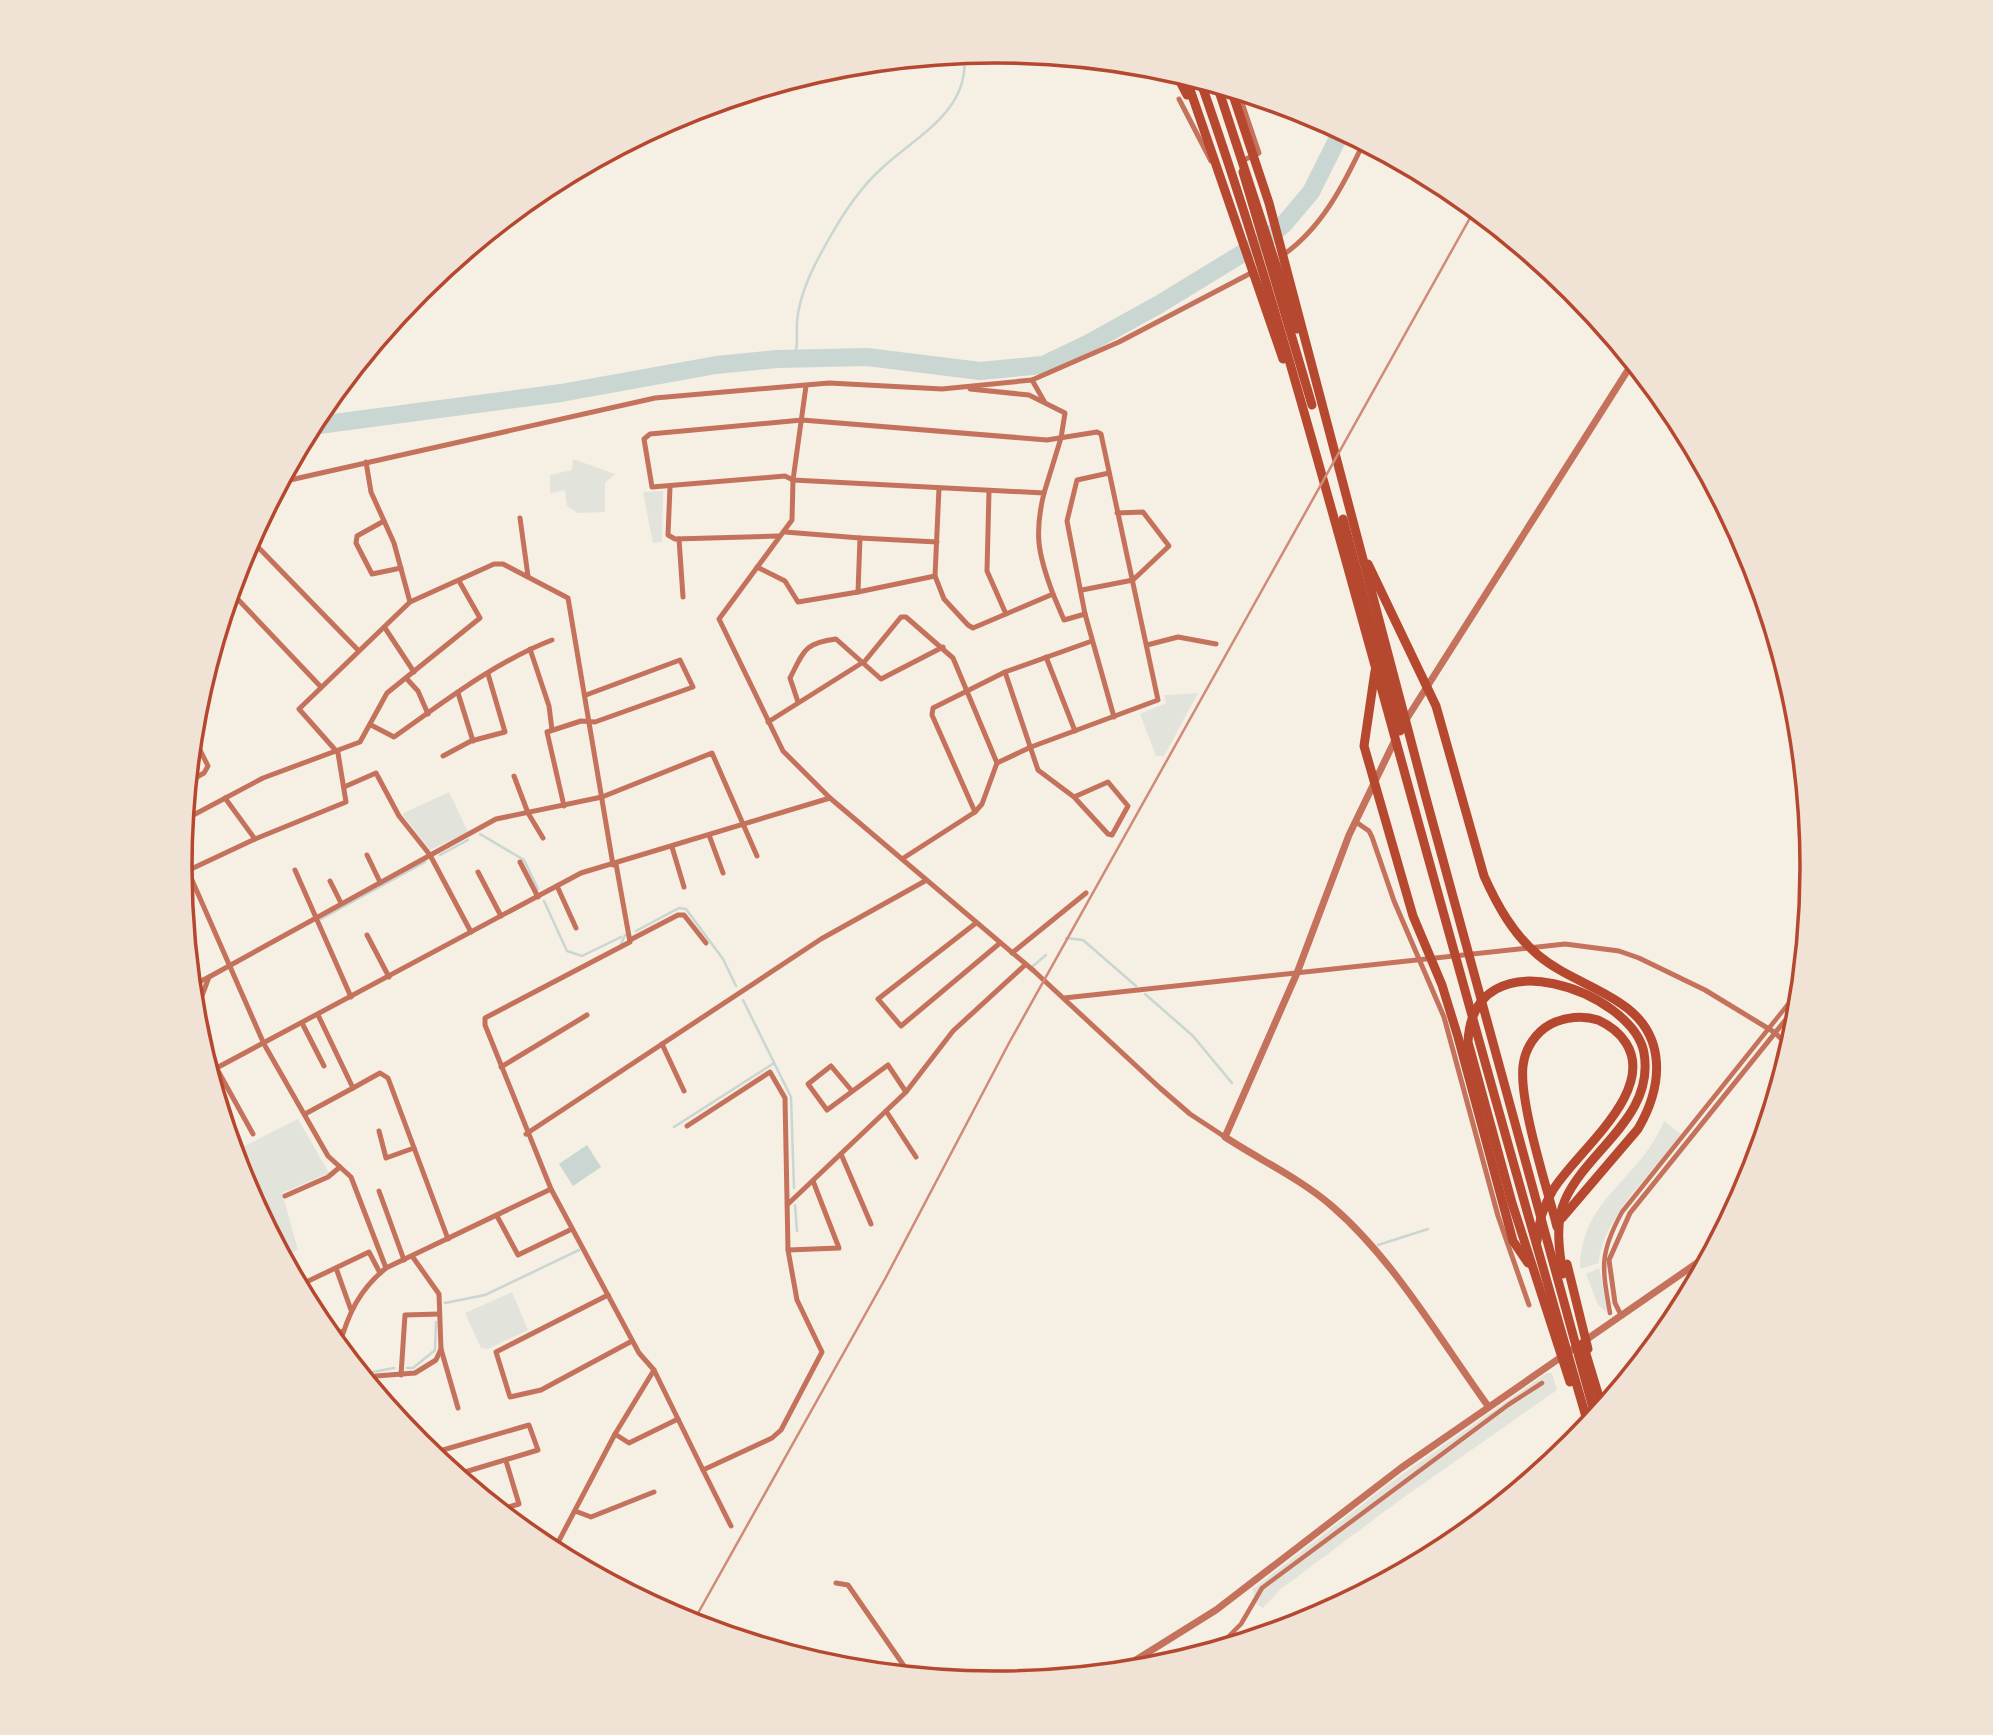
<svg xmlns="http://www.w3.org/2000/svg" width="1993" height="1735" font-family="'Roboto Condensed',sans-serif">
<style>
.green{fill:#e2e4dc}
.water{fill:#c9d6d2}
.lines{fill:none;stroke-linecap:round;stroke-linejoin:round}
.stream{stroke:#c9d6d2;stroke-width:2.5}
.river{stroke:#c9d6d2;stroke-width:18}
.pedestrian{stroke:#c5725c;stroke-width:4.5}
.minor{stroke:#c5725c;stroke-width:5}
.tertiary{stroke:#c5725c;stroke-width:7}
.trunk{stroke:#b5482f;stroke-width:9}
.rail{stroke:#cf8b77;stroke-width:2.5}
.rim{fill:none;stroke:#b5482f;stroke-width:3.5}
</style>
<rect width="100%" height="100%" fill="#f6efe4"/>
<g class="green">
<path d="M573,459L615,474L605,483V512L578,513L567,506L565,490L550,493V475L572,470Z"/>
<path d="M663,491L662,542L653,543L643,492Z"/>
<path d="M1198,693L1164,756H1156L1140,714L1166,703L1164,695Z"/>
<path d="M449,792L468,832L430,850L402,814Z"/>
<path d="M298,1119L329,1173L282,1193L298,1250L283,1256L242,1180L233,1152Z"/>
<path d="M1664,1121L1682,1135C1655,1169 1602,1218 1599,1263L1580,1269C1581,1197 1639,1182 1664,1121Z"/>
<path d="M1599,1268L1608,1310L1607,1312L1598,1305L1586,1274Z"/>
<path d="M512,1292L528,1330L488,1349L481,1348L465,1313Z"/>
<path d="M1547,1373H1552L1557,1390L1400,1500L1281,1589L1263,1608L1254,1602L1253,1589L1390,1483Z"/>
</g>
<path class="water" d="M587,1145L601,1167L573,1186L559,1164Z"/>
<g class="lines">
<g class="stream">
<path d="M794,358C799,346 796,334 797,321C800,291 815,263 830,237C843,214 861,187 881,169C916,136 971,111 964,54"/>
<path d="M480,834L524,860L538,889"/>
<path d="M440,855L468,840"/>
<path d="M544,901L567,951L582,956L621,937"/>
<path d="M321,919L425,862"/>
<path d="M636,931L679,908L686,909L723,959L736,986"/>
<path d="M1066,938L1083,940L1136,986"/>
<path d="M621,944L625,935"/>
<path d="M1033,966L1046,955"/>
<path d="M1145,994L1193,1036L1232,1083"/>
<path d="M743,1000L791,1097L794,1188"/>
<path d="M674,1127L774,1063"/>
<path d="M795,1205L797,1231"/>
<path d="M1378,1245L1428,1229"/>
<path d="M445,1303L485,1295L579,1250"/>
<path d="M407,1368H413L435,1350L436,1322"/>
<path d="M365,1379L373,1372L394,1368"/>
</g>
<path class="river" d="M311,426L561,393L716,365L777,359L867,357L980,371L1043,365L1091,342L1158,305L1266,239L1284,224L1311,192L1342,130"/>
<g class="pedestrian">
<path d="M1610,1313C1602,1267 1599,1254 1622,1212L1801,988"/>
<path d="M1215,1650L1241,1624L1262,1588L1508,1405L1542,1383"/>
</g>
<g class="minor">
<path d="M1238,91L1259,153L1246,159"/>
<path d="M1179,99L1211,161"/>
<path d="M1283,255C1322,228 1344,184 1364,142"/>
<path d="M1032,380L1044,401"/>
<path d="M806,386L793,480L792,520L719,619L783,751L830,798L1034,971L1160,1088L1190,1114L1225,1137"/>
<path d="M970,389L1029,395L1065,413L1061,438L1044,493"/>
<path d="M366,462L371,492L394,543L410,602"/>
<path d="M1109,473L1077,480L1067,521L1085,614L1114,717"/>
<path d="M281,482L655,398L829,383L942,389L1032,380L1119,342L1253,272"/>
<path d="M670,487L668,535L675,539L778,536"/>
<path d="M989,491L987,571L1006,614"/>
<path d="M520,518L528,576"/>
<path d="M384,521L357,536L356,543L372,574L401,568"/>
<path d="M785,532L860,538L858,592L935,576"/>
<path d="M860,538L937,542"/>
<path d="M679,539L683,597"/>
<path d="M240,560L256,545L358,650"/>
<path d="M757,567L785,581L798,602L858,592"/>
<path d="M1082,590L1133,580L1169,546L1143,512L1117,513"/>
<path d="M231,592L321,687"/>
<path d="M1053,594L1064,620L1085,614"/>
<path d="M385,628L414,672"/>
<path d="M1147,645L1178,637L1216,644"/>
<path d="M530,649L549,706L552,730"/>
<path d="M1046,657L1075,731"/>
<path d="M1005,672L1038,770L1074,797L1108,834L1112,835L1128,806L1108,782L1074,797"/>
<path d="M406,678L418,691L428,714"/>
<path d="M458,693L473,741"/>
<path d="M798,702L790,678C804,651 804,643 836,639L881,679L943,647"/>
<path d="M768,722L865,661L901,617H906L953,658L997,763"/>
<path d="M371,725L394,737C444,702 495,662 552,640"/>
<path d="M443,756L471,741L505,732L488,674"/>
<path d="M514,776L528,813L543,838"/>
<path d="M188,782L204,773L208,766L193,736"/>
<path d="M344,787L376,773L399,816L430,855L471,932"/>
<path d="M225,798L255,839"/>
<path d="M564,806L547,732L581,721L595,722L693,687L680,660L586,695"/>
<path d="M975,812L932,715L933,708L1005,672L1092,641"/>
<path d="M184,820L263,778L360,742L387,693L480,618L459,581"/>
<path d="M1356,822L1369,831L1372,837L1394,901L1444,1017L1498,1216L1529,1305"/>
<path d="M709,835L723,873"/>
<path d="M672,847L684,887"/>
<path d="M181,855L264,1044L328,1156L351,1177L386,1268"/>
<path d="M367,855L380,882"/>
<path d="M902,859L975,812L982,804L997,763L1031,747L1158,700L1101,434L1097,432L1047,440L802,420L650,434L644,439L652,487L785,476L793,480L1044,493C1034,534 1038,554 1053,594L973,628L968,625L944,599L935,576L939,488"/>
<path d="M520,862L538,897"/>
<path d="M616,864L630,942L485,1018V1025L551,1189L639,1353L654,1370L703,1470L772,1438L781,1430L822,1352L797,1300L788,1250L785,1098L770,1072L687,1126"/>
<path d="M189,870L255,839L346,802L338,753L299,709L410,602L494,564H503L568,598L613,865"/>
<path d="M295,870L351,997"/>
<path d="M478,872L501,916"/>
<path d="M330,881L341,903"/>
<path d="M557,886L576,928"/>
<path d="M976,923L878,999L901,1026L1000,943"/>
<path d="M367,935L389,977"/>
<path d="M630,940L678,915H684L706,943"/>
<path d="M1012,953L1086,893"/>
<path d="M191,986L209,977"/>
<path d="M1064,998L1565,944L1619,951L1639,958L1705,990L1774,1032L1791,1048"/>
<path d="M194,1017L209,977L496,819L602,797L712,753L757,856"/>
<path d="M302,1023L324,1066"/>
<path d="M662,1044L684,1091"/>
<path d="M501,1067L587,1015"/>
<path d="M217,1069L253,1134"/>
<path d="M209,1072L581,873L830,798"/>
<path d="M353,1088L380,1073L388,1078L448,1239"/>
<path d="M852,1091L831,1066L808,1084L827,1110L888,1065L906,1092"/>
<path d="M886,1111L916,1157"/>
<path d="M305,1114L353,1088L318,1015"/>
<path d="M379,1131L386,1158L414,1148"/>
<path d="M526,1134L821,939L925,881"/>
<path d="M841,1154L871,1224"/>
<path d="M379,1191L404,1260"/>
<path d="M285,1196L328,1177L340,1167"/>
<path d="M788,1204L906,1092L953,1031L1025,965"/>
<path d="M497,1216L518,1255L572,1229"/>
<path d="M788,1250L839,1248L813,1181"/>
<path d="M336,1268L351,1310"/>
<path d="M300,1285L369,1252L380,1273"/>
<path d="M608,1295L496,1352L510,1397L541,1390L632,1341"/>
<path d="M1621,1315L1615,1303L1609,1260L1630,1213L1800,1002"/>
<path d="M330,1336L343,1331"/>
<path d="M339,1347C348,1314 359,1290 386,1268L551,1189"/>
<path d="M441,1349L458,1408"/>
<path d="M401,1375L405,1315L439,1314"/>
<path d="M367,1381L376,1376L415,1373L436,1360L441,1349L439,1294L412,1256"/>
<path d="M615,1434L629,1443L678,1419"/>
<path d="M439,1462L436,1452L529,1425L538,1450L455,1475"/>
<path d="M703,1470L731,1526"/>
<path d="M498,1510L519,1504L506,1461"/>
<path d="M575,1511L591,1517L654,1492"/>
<path d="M553,1552L615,1434L654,1370"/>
<path d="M836,1583L848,1585L911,1676"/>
</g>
<g class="tertiary">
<path d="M1404,723L1633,362"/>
<path d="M1395,740L1349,835L1297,973L1225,1137C1260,1160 1301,1179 1333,1207C1394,1260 1441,1341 1488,1406"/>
<path d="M1115,1673L1216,1610L1401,1468L1713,1252"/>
</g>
<g class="trunk">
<path d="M1175,72L1187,95"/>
<path d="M1185,75L1283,359"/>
<path d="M1200,80C1270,279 1324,483 1381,687C1449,934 1517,1181 1589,1427"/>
<path d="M1217,85L1297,329"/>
<path d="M1231,89L1269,203L1426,798L1596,1419"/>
<path d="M1243,172L1312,405"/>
<path d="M1343,519L1400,731"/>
<path d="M1368,564L1436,706L1484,876C1497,905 1513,934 1538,955C1563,976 1594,985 1620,1003C1668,1034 1663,1086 1638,1129L1562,1218"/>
<path d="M1375,671L1364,746L1413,916L1442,985L1458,1037L1513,1241L1528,1263"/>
<path d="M1537,1241C1538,1224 1544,1205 1553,1190C1576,1152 1657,1092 1626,1043C1619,1032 1609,1025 1598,1020C1583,1015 1565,1017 1551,1024C1536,1032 1525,1048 1523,1066C1519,1103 1547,1187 1557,1227"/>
<path d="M1567,1264L1588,1349"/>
<path d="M1563,1274C1559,1251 1555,1222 1565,1200C1587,1150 1655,1117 1644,1053C1633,992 1473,933 1468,1042L1512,1203L1570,1382"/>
<path d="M1583,1344L1603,1410"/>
</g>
<path class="rail" d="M692,1624L885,1279L1009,1043L1475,209"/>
</g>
<path d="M0 0H1993V1735H0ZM192 867a804 804 0 1 1 1608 0a804 804 0 1 1-1608 0Z" fill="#f1e2d6" fill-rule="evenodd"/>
<path class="rim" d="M192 867a804 804 0 1 1 1608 0a804 804 0 1 1-1608 0Z"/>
</svg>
